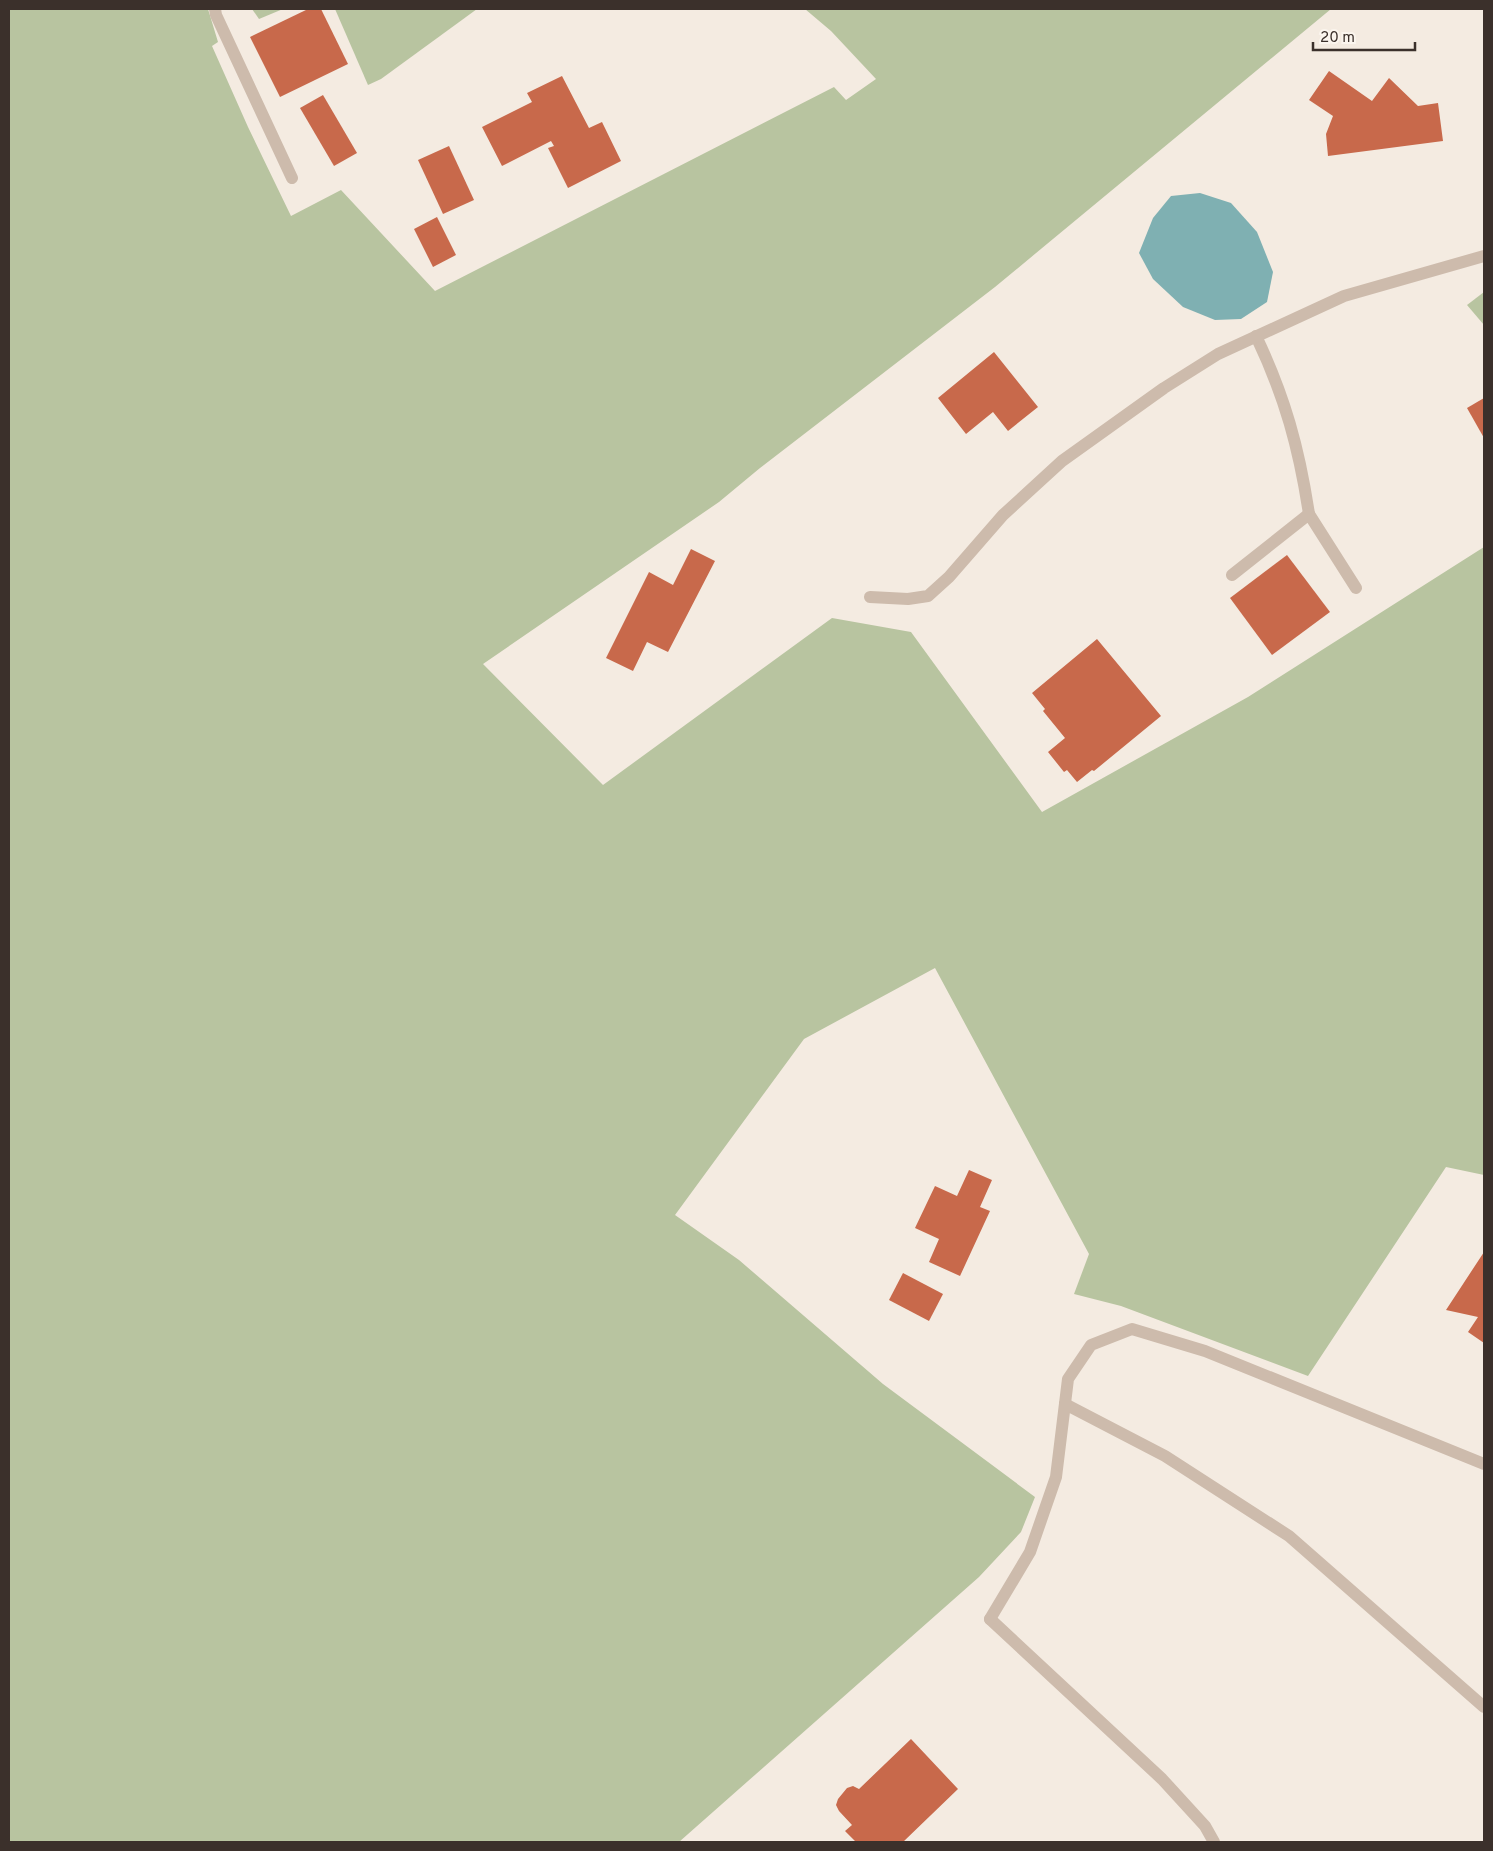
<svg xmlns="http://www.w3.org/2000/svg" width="1493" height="1851" font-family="Overpass,sans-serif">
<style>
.green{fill:#b8c4a0}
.water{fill:#7fb0b2}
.building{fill:#c8694b}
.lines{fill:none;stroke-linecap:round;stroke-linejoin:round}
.service{stroke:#cdbbac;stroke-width:12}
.minor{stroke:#cdbbac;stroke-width:12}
</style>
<rect width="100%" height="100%" fill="#f4ebe1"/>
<g class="green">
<path d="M9,9H208L218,42L212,46L248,127L291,216L341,190L435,291L834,87L846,100L876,79L831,31L805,9H1331L995,287L760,468L719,502L483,664L603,785L832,618L911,632L1042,812L1248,697L1484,547V1175L1446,1167L1308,1376L1121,1306L1074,1294L1089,1254L935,968L804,1039L675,1215L739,1260L883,1384L1035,1497L1021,1532L979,1577L679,1842H9Z"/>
<path d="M252,9H283L259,19Z"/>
<path d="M335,9H477L381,79L368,85Z"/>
<path d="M1484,292V325L1467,305Z"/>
</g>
<path class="water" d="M1200,193L1231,203L1257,232L1273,272L1267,302L1241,319L1215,320L1183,307L1153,279L1139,253L1153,218L1171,196Z"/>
<g class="building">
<path d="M308,9H321L348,64L280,97L250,37Z"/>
<path d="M1329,71L1372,101L1389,78L1418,106L1438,103L1443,141L1328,156L1326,134L1333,116L1309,100Z"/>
<path d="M562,76L589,128L602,122L621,161L568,188L548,148L554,146L551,141L502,166L482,127L532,102L527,93Z"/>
<path d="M323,95L357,153L334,166L300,108Z"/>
<path d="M449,146L474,200L443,214L418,160Z"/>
<path d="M437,217L456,255L433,267L414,229Z"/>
<path d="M994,352L1038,407L1008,431L993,412L966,434L938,398Z"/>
<path d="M1484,398V438L1467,408Z"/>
<path d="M691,549L715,561L668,652L647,642L633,671L606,658L649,572L673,585Z"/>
<path d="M1287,555L1330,612L1272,655L1230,598Z"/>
<path d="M1097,639L1161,716L1094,771L1092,770L1077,782L1067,770L1064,772L1048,752L1065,738L1043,711L1045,709L1032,693Z"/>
<path d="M969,1170L992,1180L980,1207L990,1211L960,1276L929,1262L939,1239L915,1228L935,1186L957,1196Z"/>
<path d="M1484,1252V1343L1468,1332L1478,1317L1446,1310Z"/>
<path d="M903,1273L943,1294L929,1321L889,1300Z"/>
<path d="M911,1739L958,1789L903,1842H856L845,1831L852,1825L839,1811L836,1805L838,1799L847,1788L853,1786L859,1789Z"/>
</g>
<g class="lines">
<g class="service">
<path d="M215,9L216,15L292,178"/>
<path d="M1256,336C1285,397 1299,448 1309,514"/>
<path d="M1232,575L1309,514L1356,588"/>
<path d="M1065,1404L1165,1456L1289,1536L1484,1707"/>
<path d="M990,1619L1162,1779L1205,1826L1214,1842"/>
</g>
<g class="minor">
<path d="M870,597L908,599L928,596L949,577L1003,515L1062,461L1164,388L1218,354L1344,296L1484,256"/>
<path d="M990,1619L1030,1552L1056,1477L1068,1379L1091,1345L1132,1329L1205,1351L1484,1464"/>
</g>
</g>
<rect width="1493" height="1851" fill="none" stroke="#3b302b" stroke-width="20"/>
<path d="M1313 42v8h102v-8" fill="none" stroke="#3b302b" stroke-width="2.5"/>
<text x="1320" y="42" font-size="15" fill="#3b302b" stroke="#fbf5ee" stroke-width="4" paint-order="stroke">20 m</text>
</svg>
